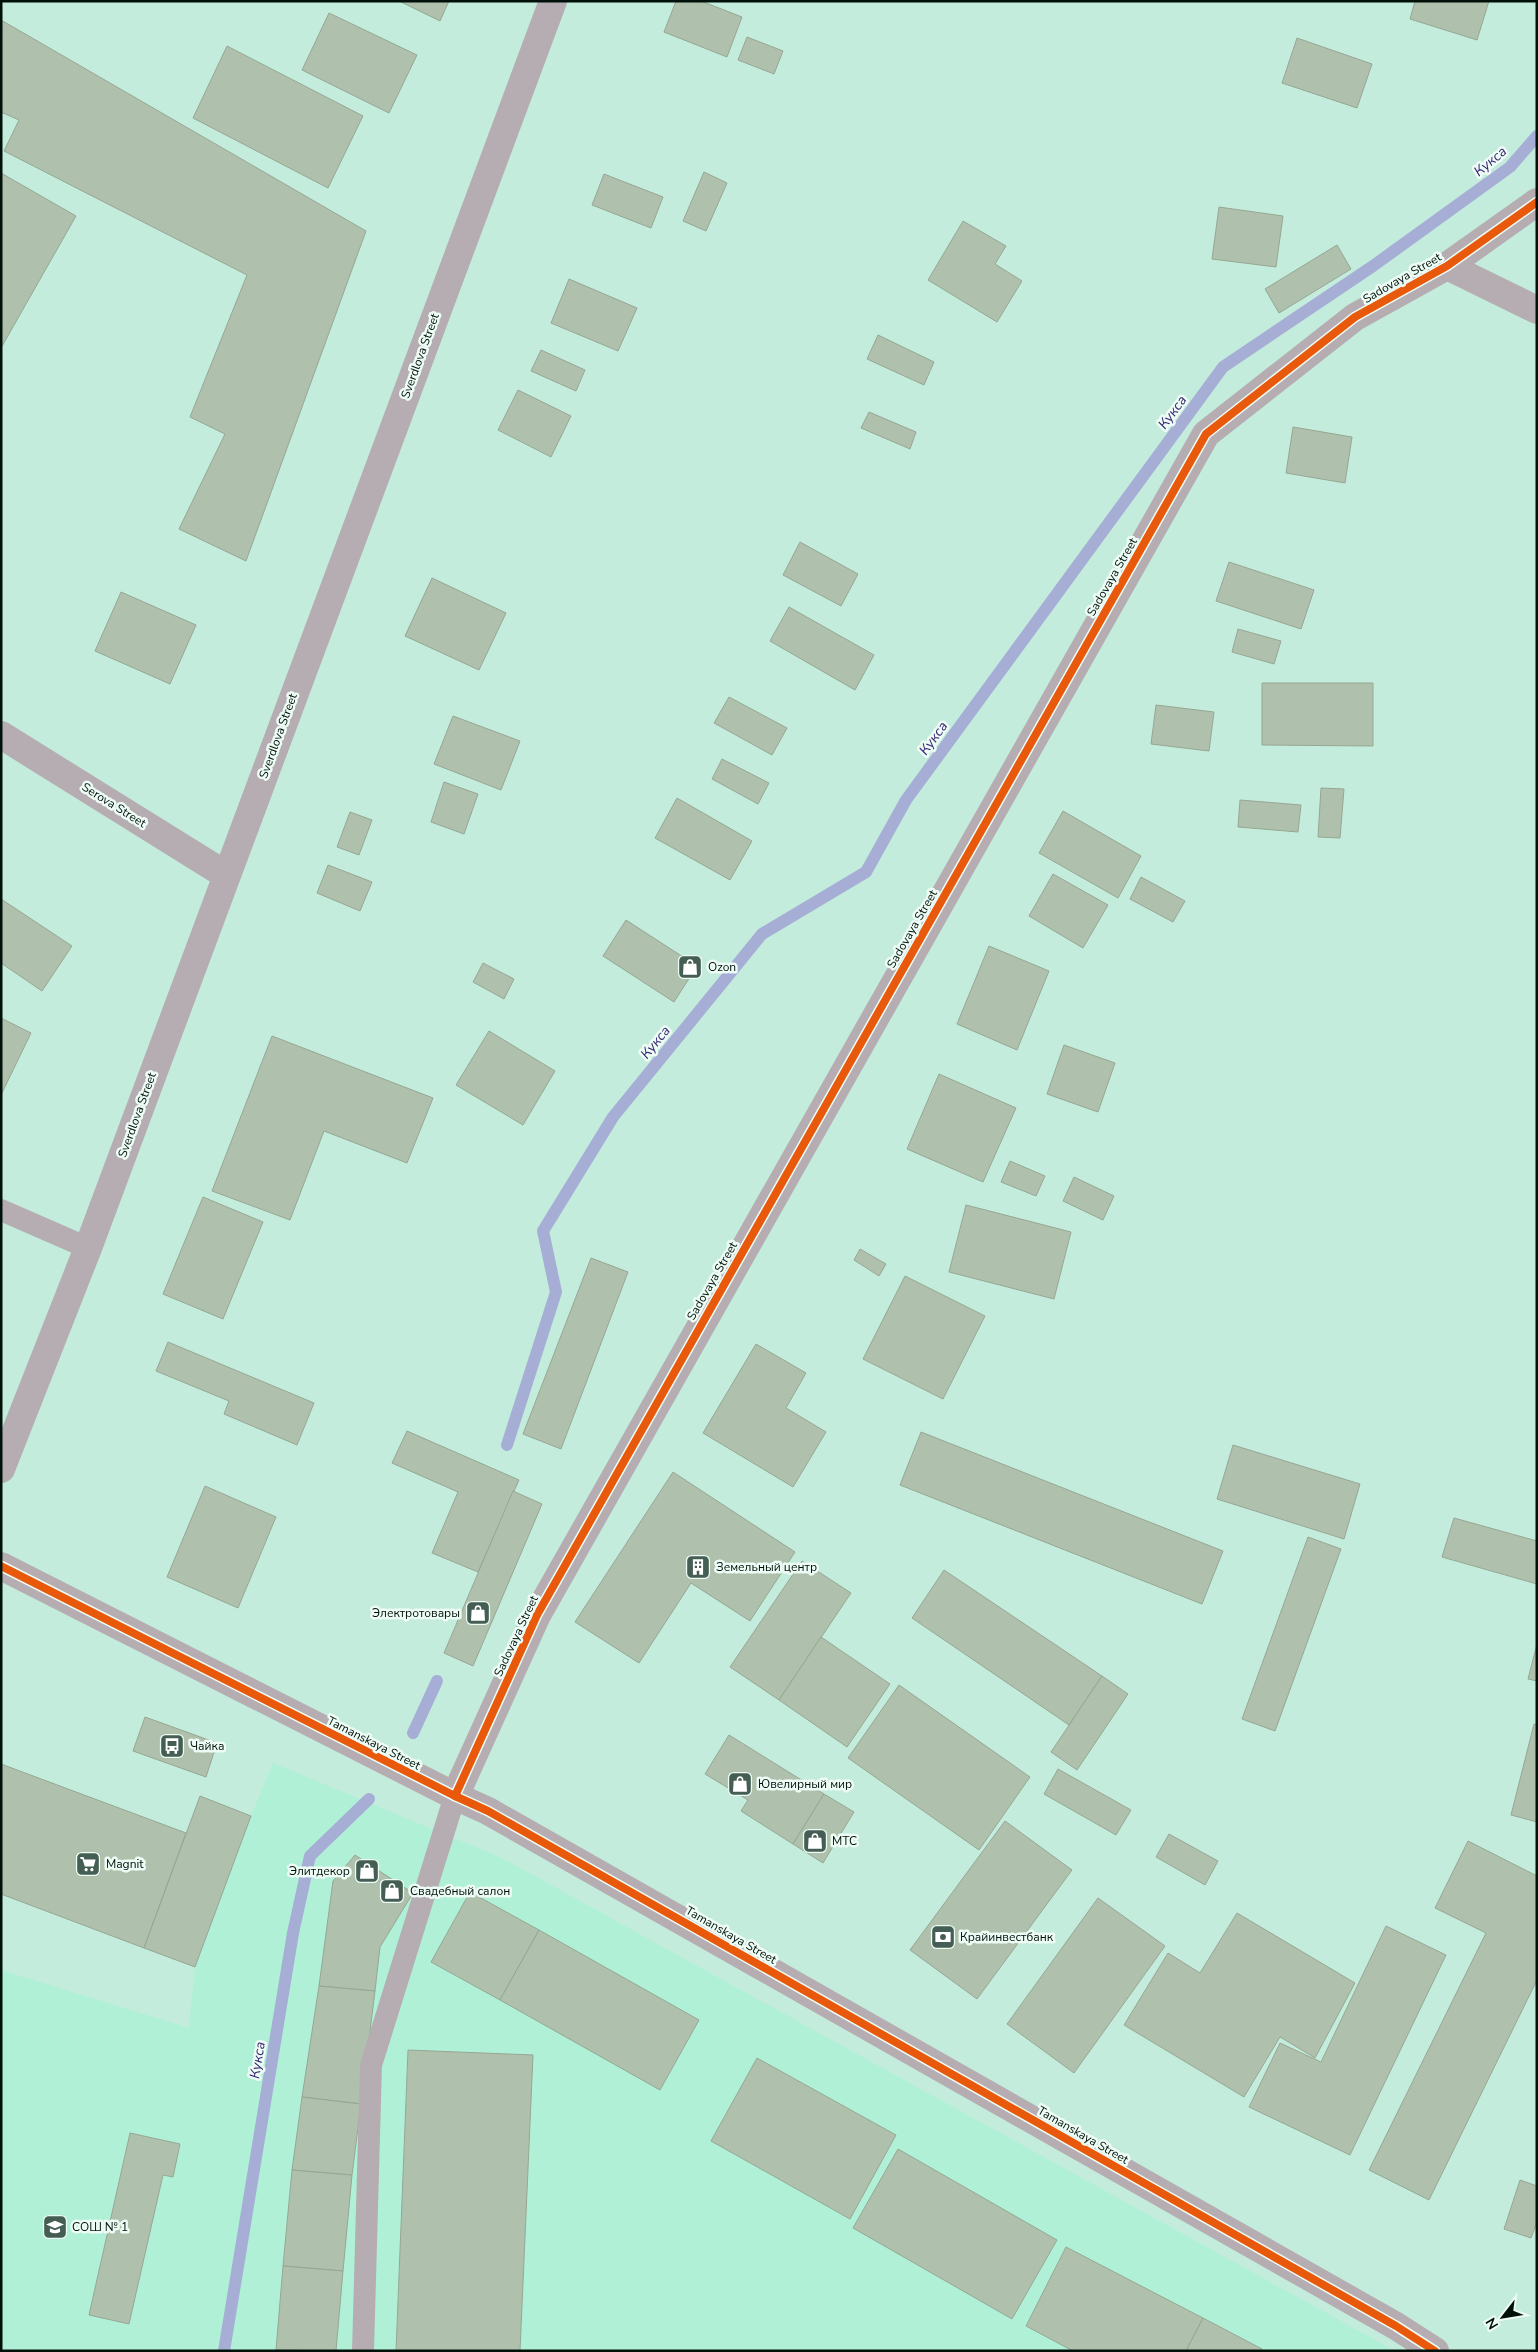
<svg xmlns="http://www.w3.org/2000/svg" width="1538" height="2352" font-family="'Nunito Sans',sans-serif">
<style>
.built{fill:#b0f0d7}
.lines{fill:none;stroke-linecap:round;stroke-linejoin:round}
.stream{stroke:#a6aed6;stroke-width:12}
.building{fill:#afc1ac;stroke:#96a794}
.service{stroke:#b6adb2;stroke-width:22}
.minor{stroke:#b6adb2;stroke-width:28}
.tertiary{stroke:#b6adb2;stroke-width:28}
.cycleway-casing{stroke:#eefcf6;stroke-width:11}
.cycleway{stroke:#e8590c;stroke-width:8}
.labels{text-anchor:middle;stroke-width:5;stroke-linejoin:round;paint-order:stroke}
.street-label{font-size:12px;fill:#00110a;stroke:#eefcf6}
.poi-label{font-size:12px;fill:#00110a;stroke:#eefcf6;text-anchor:start}
.water-label{font-size:14px;font-style:italic;fill:#372673;stroke:#eefcf6}
</style>
<rect width="100%" height="100%" fill="#c4ecdc"/>
<path class="built" d="M273,1763L502,1858L1395,2351H1V1970L189,2028L195,1967L251,1816Z"/>
<g class="lines">
<g class="stream">
<path d="M507,1445L556,1292L543,1231L613,1117L762,934L866,872L906,800L1223,367L1373,266L1510,167L1537,136"/>
<path d="M413,1733L437,1681"/>
<path d="M224,2351L293,1933L310,1856L369,1799"/>
</g>
</g>
<g class="building">
<path d="M399,1H449L440,21Z"/>
<path d="M676,1H701L742,17L727,57L664,32Z"/>
<path d="M1415,1H1489L1477,40L1410,19Z"/>
<path d="M329,13L417,55L389,113L302,70Z"/>
<path d="M1,20L366,231L246,561L179,529L225,434L190,417L247,275L4,151L19,120L1,112Z"/>
<path d="M747,37L783,51L774,74L738,60Z"/>
<path d="M1297,38L1372,64L1357,108L1282,83Z"/>
<path d="M227,46L363,116L328,188L193,118Z"/>
<path d="M704,172L727,183L706,231L683,221Z"/>
<path d="M1,173L76,216L1,348Z"/>
<path d="M604,174L663,197L651,228L592,205Z"/>
<path d="M1219,207L1283,216L1276,267L1212,259Z"/>
<path d="M963,221L1006,246L995,264L1022,281L997,322L928,280Z"/>
<path d="M1337,245L1351,269L1279,313L1265,289Z"/>
<path d="M569,279L637,308L618,351L551,323Z"/>
<path d="M878,335L934,362L924,385L867,359Z"/>
<path d="M541,350L585,370L576,391L531,371Z"/>
<path d="M518,390L571,416L551,457L498,430Z"/>
<path d="M869,412L916,432L910,449L861,428Z"/>
<path d="M1293,427L1352,437L1345,483L1286,473Z"/>
<path d="M800,542L858,574L841,606L783,575Z"/>
<path d="M1229,562L1314,590L1301,629L1216,601Z"/>
<path d="M432,578L506,613L479,670L405,636Z"/>
<path d="M121,592L196,625L170,684L95,651Z"/>
<path d="M789,607L874,655L855,690L770,641Z"/>
<path d="M1238,629L1281,641L1274,664L1232,652Z"/>
<path d="M1262,683H1373V746L1262,745Z"/>
<path d="M729,697L787,728L772,755L714,723Z"/>
<path d="M1156,705L1214,712L1209,751L1151,744Z"/>
<path d="M453,716L520,741L501,790L434,764Z"/>
<path d="M722,759L769,783L758,804L712,779Z"/>
<path d="M444,782L478,794L464,834L431,822Z"/>
<path d="M1321,788L1344,789L1340,838L1318,837Z"/>
<path d="M677,798L752,841L730,880L655,838Z"/>
<path d="M1240,800L1301,805L1298,832L1238,827Z"/>
<path d="M1063,811L1141,856L1118,898L1039,853Z"/>
<path d="M350,812L372,820L359,855L337,847Z"/>
<path d="M328,865L372,882L360,911L317,893Z"/>
<path d="M1053,874L1108,905L1083,948L1029,916Z"/>
<path d="M1141,877L1185,901L1173,922L1130,899Z"/>
<path d="M1,899L72,946L42,991L1,963Z"/>
<path d="M626,920L697,966L674,1002L603,956Z"/>
<path d="M989,946L1049,971L1017,1050L957,1024Z"/>
<path d="M483,963L514,979L504,999L473,982Z"/>
<path d="M1,1018L31,1033L1,1095Z"/>
<path d="M489,1031L555,1071L523,1125L456,1085Z"/>
<path d="M272,1036L433,1098L407,1163L324,1131L290,1220L212,1191Z"/>
<path d="M1064,1045L1115,1063L1098,1112L1047,1094Z"/>
<path d="M939,1074L1016,1108L983,1182L907,1149Z"/>
<path d="M1010,1161L1045,1176L1036,1196L1001,1182Z"/>
<path d="M1074,1177L1114,1196L1103,1220L1063,1201Z"/>
<path d="M203,1197L263,1222L223,1319L163,1294Z"/>
<path d="M966,1205L1071,1232L1054,1299L949,1272Z"/>
<path d="M860,1249L886,1264L879,1276L854,1260Z"/>
<path d="M591,1258L628,1272L561,1449L523,1434Z"/>
<path d="M905,1276L985,1316L943,1399L863,1359Z"/>
<path d="M168,1342L314,1403L297,1445L224,1414L229,1401L156,1371Z"/>
<path d="M756,1344L806,1373L786,1408L826,1432L793,1487L703,1433Z"/>
<path d="M407,1431L519,1480L478,1572L432,1553L458,1492L392,1463Z"/>
<path d="M921,1432L1223,1551L1202,1604L900,1485Z"/>
<path d="M1233,1445L1360,1484L1344,1539L1217,1499Z"/>
<path d="M673,1472L795,1552L750,1621L691,1583L639,1663L575,1622Z"/>
<path d="M205,1486L276,1517L238,1608L167,1577Z"/>
<path d="M513,1491L542,1504L473,1666L444,1653Z"/>
<path d="M1454,1518L1537,1541V1584L1442,1557Z"/>
<path d="M1308,1537L1341,1549L1275,1731L1242,1719Z"/>
<path d="M802,1561L851,1593L779,1700L730,1667Z"/>
<path d="M944,1570L1102,1676L1069,1725L912,1618Z"/>
<path d="M821,1637L890,1684L847,1747L779,1700Z"/>
<path d="M1537,1644V1681L1528,1679Z"/>
<path d="M1102,1676L1128,1694L1077,1770L1051,1752Z"/>
<path d="M899,1685L1030,1777L979,1850L848,1758Z"/>
<path d="M145,1717L217,1743L206,1777L133,1751Z"/>
<path d="M1534,1724L1537,1725V1822L1511,1815Z"/>
<path d="M729,1735L824,1794L793,1844L741,1811L748,1800L705,1774Z"/>
<path d="M1,1764L186,1833L144,1948L1,1894Z"/>
<path d="M1058,1769L1131,1810L1116,1835L1044,1794Z"/>
<path d="M824,1794L854,1812L823,1863L793,1844Z"/>
<path d="M200,1796L251,1816L195,1967L144,1948Z"/>
<path d="M1005,1821L1072,1870L977,1999L910,1950Z"/>
<path d="M1169,1834L1218,1861L1205,1885L1156,1857Z"/>
<path d="M1468,1841L1537,1876V1980L1429,2200L1369,2170L1486,1933L1435,1908Z"/>
<path d="M355,1855L413,1893L380,1947L375,1991L319,1986L333,1881Z"/>
<path d="M470,1892L539,1930L500,2000L431,1962Z"/>
<path d="M1098,1898L1165,1946L1074,2073L1007,2024Z"/>
<path d="M1237,1913L1355,1983L1315,2058L1280,2037L1244,2097L1124,2025L1168,1953L1200,1973Z"/>
<path d="M1386,1926L1446,1955L1350,2155L1249,2107L1280,2043L1321,2062Z"/>
<path d="M539,1930L699,2020L660,2090L500,2000Z"/>
<path d="M319,1986L375,1991L361,2104L302,2097Z"/>
<path d="M408,2050L533,2055L520,2351H396Z"/>
<path d="M757,2058L896,2135L850,2219L711,2141Z"/>
<path d="M302,2097L361,2104L352,2175L292,2170Z"/>
<path d="M130,2133L180,2144L173,2177L163,2175L129,2324L89,2315Z"/>
<path d="M898,2149L1057,2240L1012,2319L853,2228Z"/>
<path d="M292,2170L352,2175L343,2271L283,2266Z"/>
<path d="M1520,2180L1537,2186V2222L1531,2238L1504,2229Z"/>
<path d="M1066,2247L1203,2318L1186,2351H1073L1026,2326Z"/>
<path d="M283,2266L343,2271L336,2351L276,2350Z"/>
<path d="M1203,2318L1262,2349L1261,2351H1186Z"/>
</g>
<g class="lines">
<g class="service">
<path d="M1,1210L88,1248"/>
<path d="M363,2351L371,2065L455,1796"/>
</g>
<g class="minor">
<path d="M1447,266L1537,310"/>
<path d="M455,1796L537,1615L1206,434L1355,317L1447,266L1537,202"/>
</g>
<g class="tertiary">
<path d="M1,735L226,875"/>
<path d="M1,1469L88,1248L553,1"/>
<path d="M1,1566L455,1796L488,1811L1396,2326L1435,2351"/>
</g>
<defs>
<g id="cycleway">
<path d="M1,1566L455,1796L488,1811L1396,2326L1435,2351"/>
<path d="M455,1796L537,1615L1206,434L1355,317L1447,266L1537,202"/>
</g>
</defs>
<use href="#cycleway" class="cycleway-casing"/>
<use href="#cycleway" class="cycleway"/>
</g>
<defs>
<symbol id="shop-square" viewBox="-11 -11 22 22"><rect x="-9" y="-9" width="18" height="18" rx="4" fill="#455e54" stroke="#eefcf6"/><path d="M-5-2.5h2.3a2.7 3.5 0 0 1 5.4 0H5L5.5 6h-11ZM-1.5-2.5h3a1.5 2.3 0 0 0-3 0Z" fill="#fff"/></symbol>
<symbol id="building-square" viewBox="-11 -11 22 22"><rect x="-9" y="-9" width="18" height="18" rx="4" fill="#455e54" stroke="#eefcf6"/><path d="M-4-6H4V6H1V3H-1V6H-4ZM-2.5-4.3h1.7v1.8h-1.7ZM.8-4.3h1.7v1.8H.8ZM-2.5-1h1.7V.8h-1.7ZM.8-1h1.7V.8H.8Z" fill="#fff"/></symbol>
<symbol id="bus-square" viewBox="-11 -11 22 22"><rect x="-9" y="-9" width="18" height="18" rx="4" fill="#455e54" stroke="#eefcf6"/><path d="M-5-6H5V4H4V6H2V4H-2V6H-4V4H-5ZM-3.5-4V0h7V-4ZM-3.5 1.2v1.5H-2V1.2ZM2 1.2v1.5H3.5V1.2Z" fill="#fff"/></symbol>
<symbol id="supermarket-square" viewBox="-11 -11 22 22"><rect x="-9" y="-9" width="18" height="18" rx="4" fill="#455e54" stroke="#eefcf6"/><path d="M-6-5.5h2.5l.6 2H6L4.5 2H-2.5L-4.4-4H-6ZM-1.5 3.2a1.3 1.3 0 1 0 .1 0ZM3 3.2a1.3 1.3 0 1 0 .1 0Z" fill="#fff"/></symbol>
<symbol id="bank-square" viewBox="-11 -11 22 22"><rect x="-9" y="-9" width="18" height="18" rx="4" fill="#455e54" stroke="#eefcf6"/><path d="M-6-4H6V4H-6ZM0-2.3a2.3 2.3 0 1 0 0 4.6a2.3 2.3 0 1 0 0-4.6Z" fill="#fff"/></symbol>
<symbol id="school-square" viewBox="-11 -11 22 22"><rect x="-9" y="-9" width="18" height="18" rx="4" fill="#455e54" stroke="#eefcf6"/><path d="M0-5L7-2L0 1L-7-2ZM-4 1L0 2.5L4 1V4Q0 6-4 4Z" fill="#fff"/></symbol>
</defs>
<g fill-rule="evenodd">
<use href="#shop-square" x="676" y="953" width="28" height="28"/>
<use href="#building-square" x="684" y="1553" width="28" height="28"/>
<use href="#shop-square" x="464" y="1599" width="28" height="28"/>
<use href="#bus-square" x="158" y="1732" width="28" height="28"/>
<use href="#shop-square" x="726" y="1770" width="28" height="28"/>
<use href="#shop-square" x="801" y="1827" width="28" height="28"/>
<use href="#supermarket-square" x="74" y="1850" width="28" height="28"/>
<use href="#shop-square" x="353" y="1857" width="28" height="28"/>
<use href="#shop-square" x="378" y="1877" width="28" height="28"/>
<use href="#bank-square" x="929" y="1923" width="28" height="28"/>
<use href="#school-square" x="41" y="2213" width="28" height="28"/>
</g>
<g class="labels">
<g class="street-label">
<text transform="translate(1402 278) rotate(-30)" y="4">Sadovaya Street</text>
<text transform="translate(420 356) rotate(-70)" y="4">Sverdlova Street</text>
<text transform="translate(1112 577) rotate(-60)" y="4">Sadovaya Street</text>
<text transform="translate(278 736) rotate(-70)" y="4">Sverdlova Street</text>
<text transform="translate(114 805) rotate(32)" y="4">Serova Street</text>
<text transform="translate(912 929) rotate(-60)" y="4">Sadovaya Street</text>
<text transform="translate(137 1115) rotate(-70)" y="4">Sverdlova Street</text>
<text transform="translate(712 1281) rotate(-60)" y="4">Sadovaya Street</text>
<text transform="translate(516 1636) rotate(-65)" y="4">Sadovaya Street</text>
<text transform="translate(374 1743) rotate(27)" y="4">Tamanskaya Street</text>
<text transform="translate(731 1935) rotate(30)" y="4">Tamanskaya Street</text>
<text transform="translate(1083 2135) rotate(30)" y="4">Tamanskaya Street</text>
</g>
<g class="poi-label">
<text x="708" y="971">Ozon</text>
<text x="716" y="1571">Земельный центр</text>
<text x="460" y="1617" text-anchor="end">Электротовары</text>
<text x="190" y="1750">Чайка</text>
<text x="758" y="1788">Ювелирный мир</text>
<text x="832" y="1845">МТС</text>
<text x="106" y="1868">Magnit</text>
<text x="350" y="1875" text-anchor="end">Элитдекор</text>
<text x="410" y="1895">Свадебный салон</text>
<text x="960" y="1941">Крайинвестбанк</text>
<text x="72" y="2231">СОШ № 1</text>
</g>
<g class="water-label">
<text transform="translate(1490 161) rotate(-40)" y="5">Кукса</text>
<text transform="translate(1172 412) rotate(-54)" y="5">Кукса</text>
<text transform="translate(933 738) rotate(-54)" y="5">Кукса</text>
<text transform="translate(655 1042) rotate(-51)" y="5">Кукса</text>
<text transform="translate(257 2060) rotate(-81)" y="5">Кукса</text>
</g>
</g>
<rect width="1538" height="2352" fill="none" stroke="#00110a" stroke-width="5"/>
<g transform="translate(1503 2317) rotate(239)" stroke="#eefcf6" stroke-width="4" paint-order="stroke">
<path d="M0-4L9 19L0 12L-9 19Z" fill="#00110a"/>
<text y="-8" font-size="14" font-weight="bold" text-anchor="middle" fill="#00110a">N</text>
</g>
</svg>
